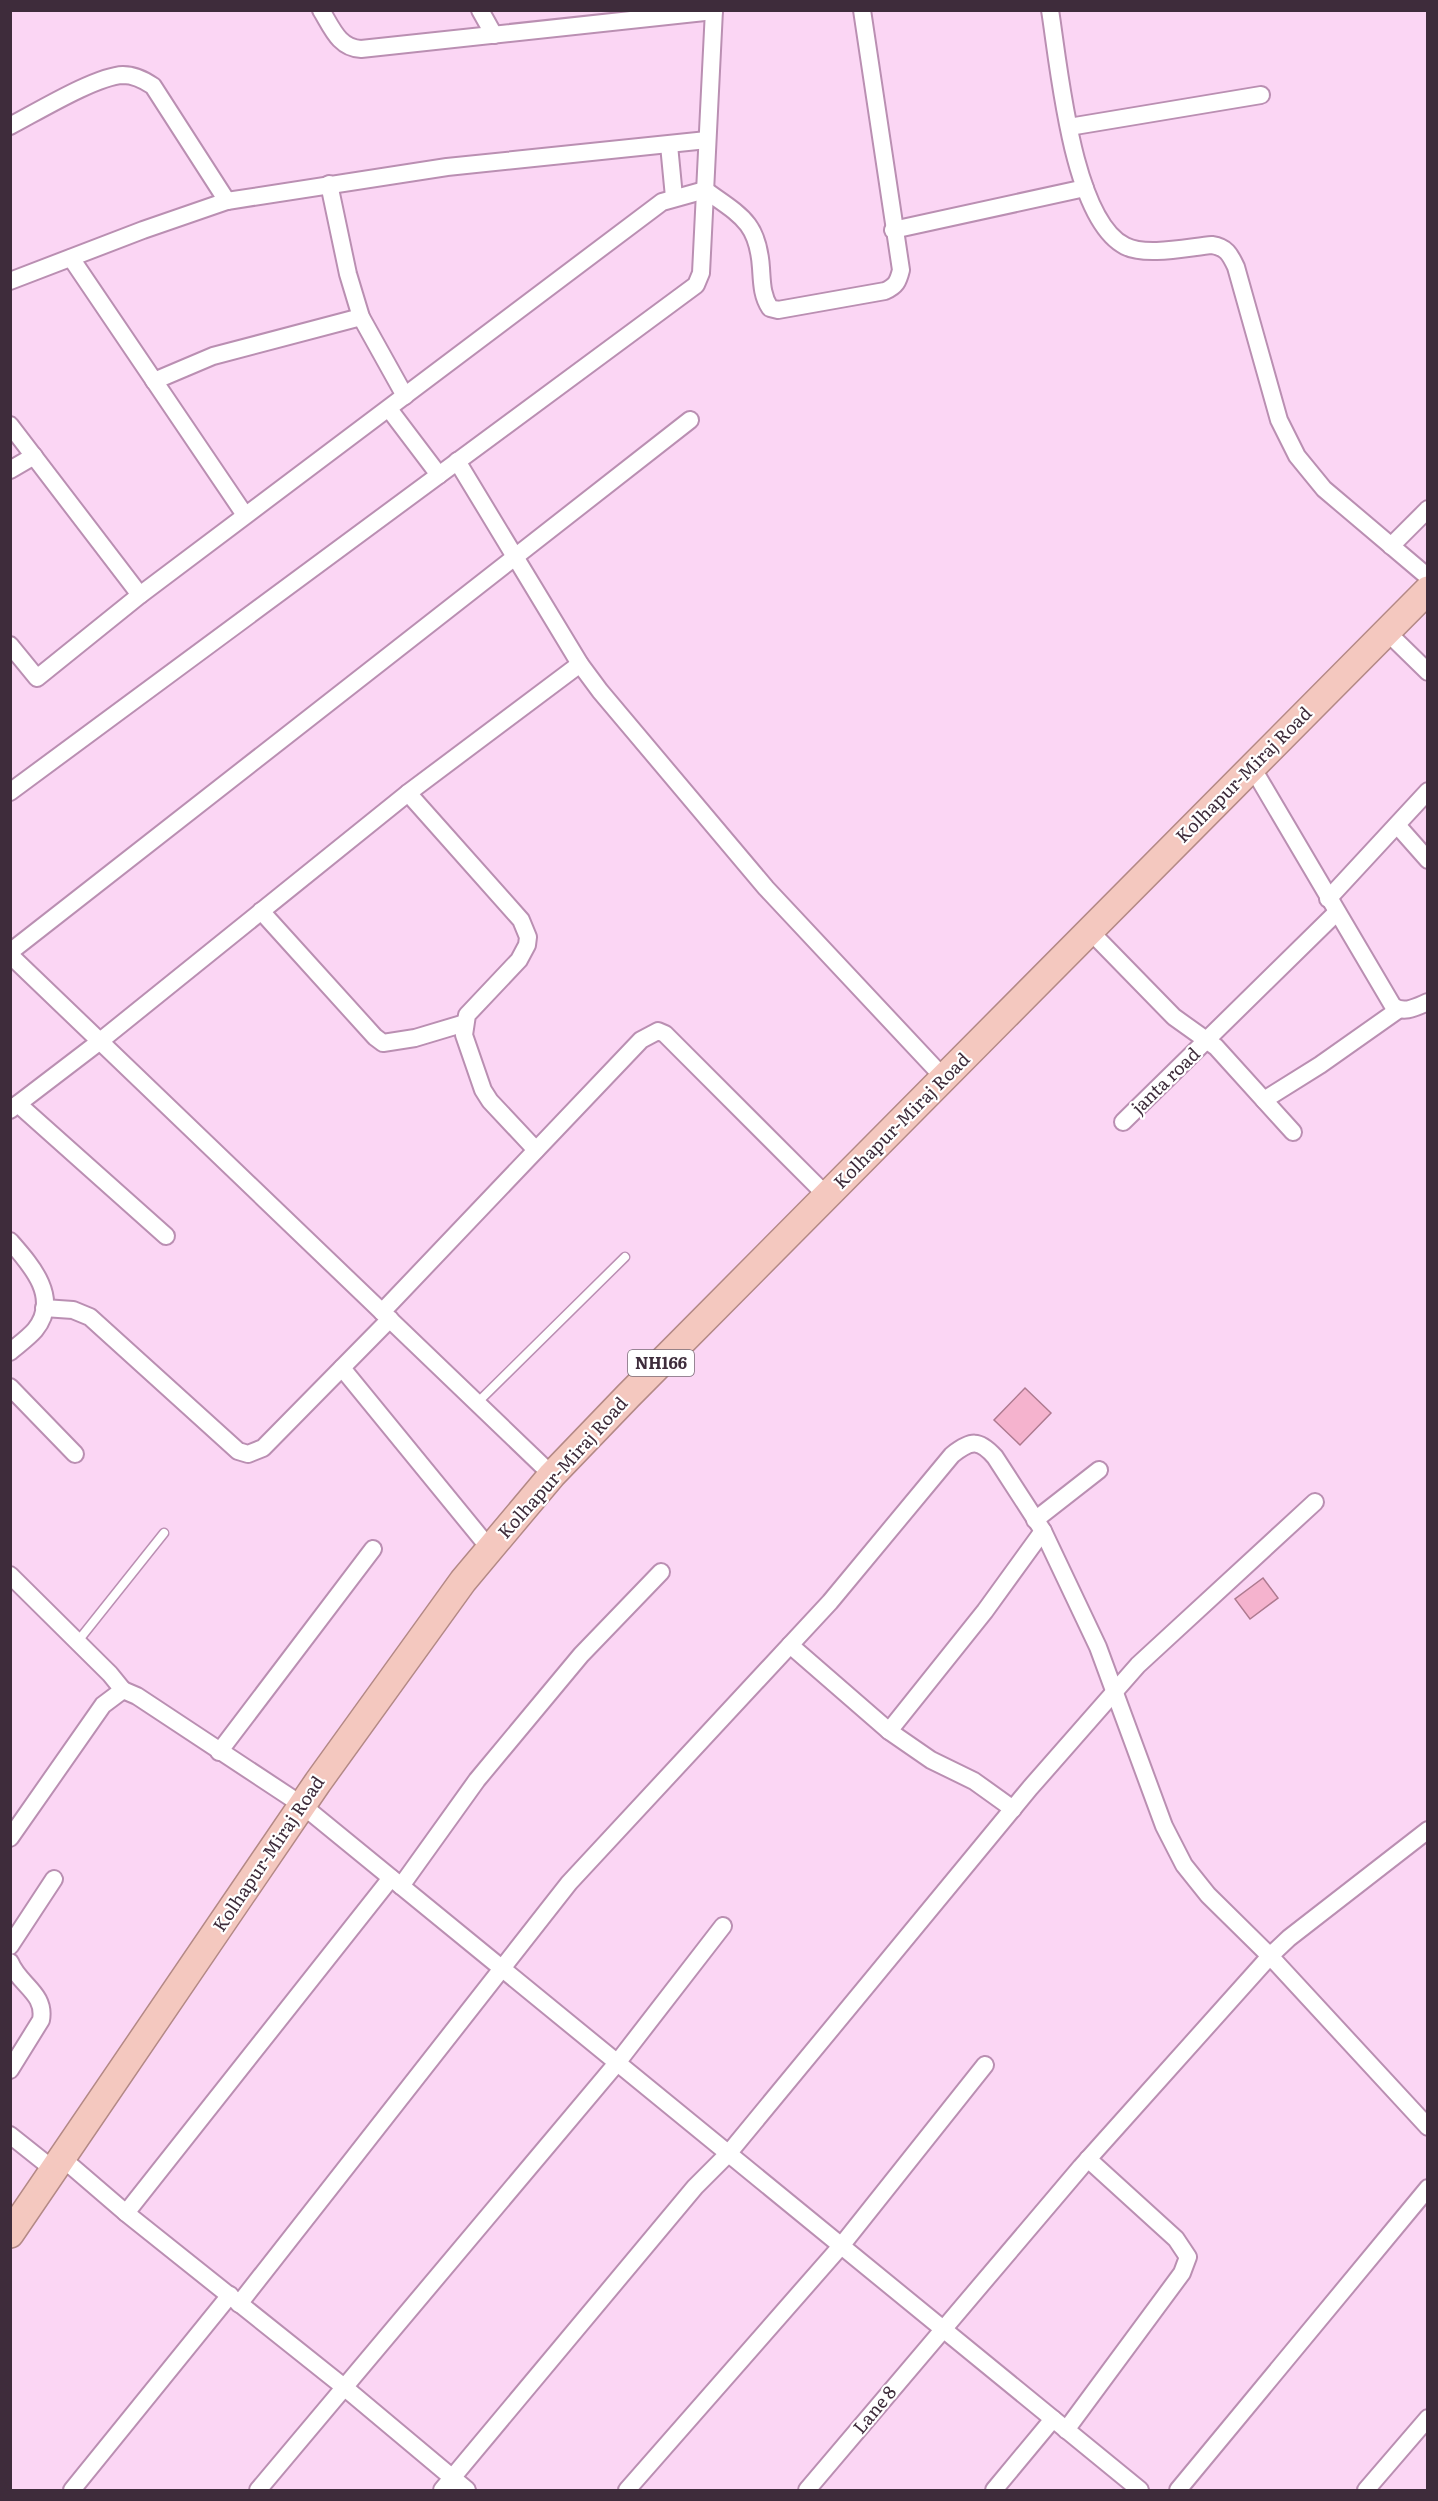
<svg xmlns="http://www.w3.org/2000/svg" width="1438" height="2501" font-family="Literata,serif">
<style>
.building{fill:#f5b3ce;stroke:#ae7a90;stroke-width:1.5}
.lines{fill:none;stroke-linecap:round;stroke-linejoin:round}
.service-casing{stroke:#ba8fb2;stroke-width:11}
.minor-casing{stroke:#ba8fb2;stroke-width:20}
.trunk-casing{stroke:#b38986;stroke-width:30}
.service{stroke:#fff;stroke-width:8}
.minor{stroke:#fff;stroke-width:16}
.trunk{stroke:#f4c8bf;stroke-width:27}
.labels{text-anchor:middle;stroke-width:4.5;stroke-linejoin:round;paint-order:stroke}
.shield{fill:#fff;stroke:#786b76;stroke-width:1.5}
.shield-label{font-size:16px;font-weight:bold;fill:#3e2c3b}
.street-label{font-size:18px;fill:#3e2c3b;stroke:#fff}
</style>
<rect width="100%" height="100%" fill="#fbd6f4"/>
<g class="building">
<path d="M1025,1388L1051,1413L1020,1445L994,1420Z"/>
<path d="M1263,1578L1278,1598L1250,1619L1235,1599Z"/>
</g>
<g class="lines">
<defs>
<g id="service">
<path d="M477,1403L625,1257"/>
<path d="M78,1641L164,1533"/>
</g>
<g id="minor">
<path d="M321,10C332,28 339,48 361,49L714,11"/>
<path d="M480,10L494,35"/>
<path d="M1050,10C1059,66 1072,219 1125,246C1146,257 1189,247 1212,245C1226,247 1230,254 1236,267L1279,420L1297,456L1324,489L1428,577"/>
<path d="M10,126C37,112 96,76 123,75C135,75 144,80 153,86L227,201"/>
<path d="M1069,127L1261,95"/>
<path d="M669,145L674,197"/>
<path d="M329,184L348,274L361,317L405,396"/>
<path d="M893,230L1085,188"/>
<path d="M71,258L245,515"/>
<path d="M10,281L143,230L227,201L447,167L707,140"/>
<path d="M154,381L213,356L361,317"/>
<path d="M389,409L439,475"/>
<path d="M10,425L140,595"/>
<path d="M457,461L580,664L600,691L766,888L945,1079"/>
<path d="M10,470L34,456"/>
<path d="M1391,546L1428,509"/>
<path d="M1386,631L1428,672"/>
<path d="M10,645L37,678L140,595L662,202L705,190C740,215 758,222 761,268C762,283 762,296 770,308L778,310L885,291C896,286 898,282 901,270L862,10"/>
<path d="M1252,767L1393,1006C1404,1014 1416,1007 1428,1002"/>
<path d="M10,792L696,285L701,273L714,10"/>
<path d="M408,793L521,920L528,937L527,945L519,960L467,1015L464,1035L483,1090L490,1101L536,1150"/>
<path d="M1397,825L1428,860"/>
<path d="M1328,899L1428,791"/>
<path d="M261,911L375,1037L383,1043L415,1038L465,1023"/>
<path d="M1090,931L1174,1017L1216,1047L1293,1132"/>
<path d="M10,952L690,420"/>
<path d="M10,955L552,1475"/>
<path d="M1264,1100L1320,1065L1398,1010"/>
<path d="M18,1104L166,1236"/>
<path d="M10,1110L99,1042L408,793L580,664"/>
<path d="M1123,1122L1336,913"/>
<path d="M10,1241C31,1265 61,1298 35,1330C28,1338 18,1345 10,1352"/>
<path d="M44,1308L73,1310L90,1317L238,1451L248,1454L263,1448L390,1319"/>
<path d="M382,1312L641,1040L658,1031L665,1034L827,1196"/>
<path d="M342,1368L490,1549"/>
<path d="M10,1387L75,1454"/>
<path d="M1035,1520L1099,1470"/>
<path d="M10,1575L110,1674L123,1690"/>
<path d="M790,1645L889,1731L931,1760L974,1781L1013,1809"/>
<path d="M889,1731L985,1611L1043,1531"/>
<path d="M219,1752L373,1549"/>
<path d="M10,1838L103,1705L123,1690L137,1696L302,1805L1140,2490"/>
<path d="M401,1886L477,1780L581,1655L661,1572"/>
<path d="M10,1946L54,1879"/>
<path d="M10,1962C19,1985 46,1993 41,2020L10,2070"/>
<path d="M10,2135L54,2170"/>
<path d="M62,2158L126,2213L344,2387L467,2490"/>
<path d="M126,2213L391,1878"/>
<path d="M239,2304L569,1883L830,1602L952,1455C971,1440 979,1439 995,1457L1043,1531L1098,1647L1164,1826L1184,1865L1208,1895L1270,1956L1428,2127"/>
<path d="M1066,2430L1182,2273L1188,2257L1176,2239L1088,2159"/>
<path d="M72,2490L230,2295"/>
<path d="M258,2490L617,2063L723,1926"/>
<path d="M442,2490L695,2187L728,2154L1030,1788L1138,1665L1315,1502"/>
<path d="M627,2490L841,2246L985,2065"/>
<path d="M807,2490L1081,2167L1270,1956L1289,1938L1428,1830"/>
<path d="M994,2490L1053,2419"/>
<path d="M1178,2490L1428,2188"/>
<path d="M1366,2490L1428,2418"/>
</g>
<path id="trunk" d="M10,2234L318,1782L463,1581L552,1475L628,1396L1428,590"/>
</defs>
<use href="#service" class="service-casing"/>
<use href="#minor" class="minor-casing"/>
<use href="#trunk" class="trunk-casing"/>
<use href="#service" class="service"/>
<use href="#minor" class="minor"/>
<use href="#trunk" class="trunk"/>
</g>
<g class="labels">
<rect class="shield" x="628" y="1350" width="66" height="26" rx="4.5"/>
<g class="shield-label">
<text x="661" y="1369">NH166</text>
</g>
<g class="street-label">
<text transform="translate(1244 775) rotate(-45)" y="6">Kolhapur-Miraj Road</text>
<text transform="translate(1166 1081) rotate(-44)" y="6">janta road</text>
<text transform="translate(902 1121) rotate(-45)" y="6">Kolhapur-Miraj Road</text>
<text transform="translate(563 1468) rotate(-48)" y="6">Kolhapur-Miraj Road</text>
<text transform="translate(269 1854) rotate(-56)" y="6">Kolhapur-Miraj Road</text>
<text transform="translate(875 2410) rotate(-50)" y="6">Lane 8</text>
</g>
</g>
<rect width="1438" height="2501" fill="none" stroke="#3e2c3b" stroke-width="24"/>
</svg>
